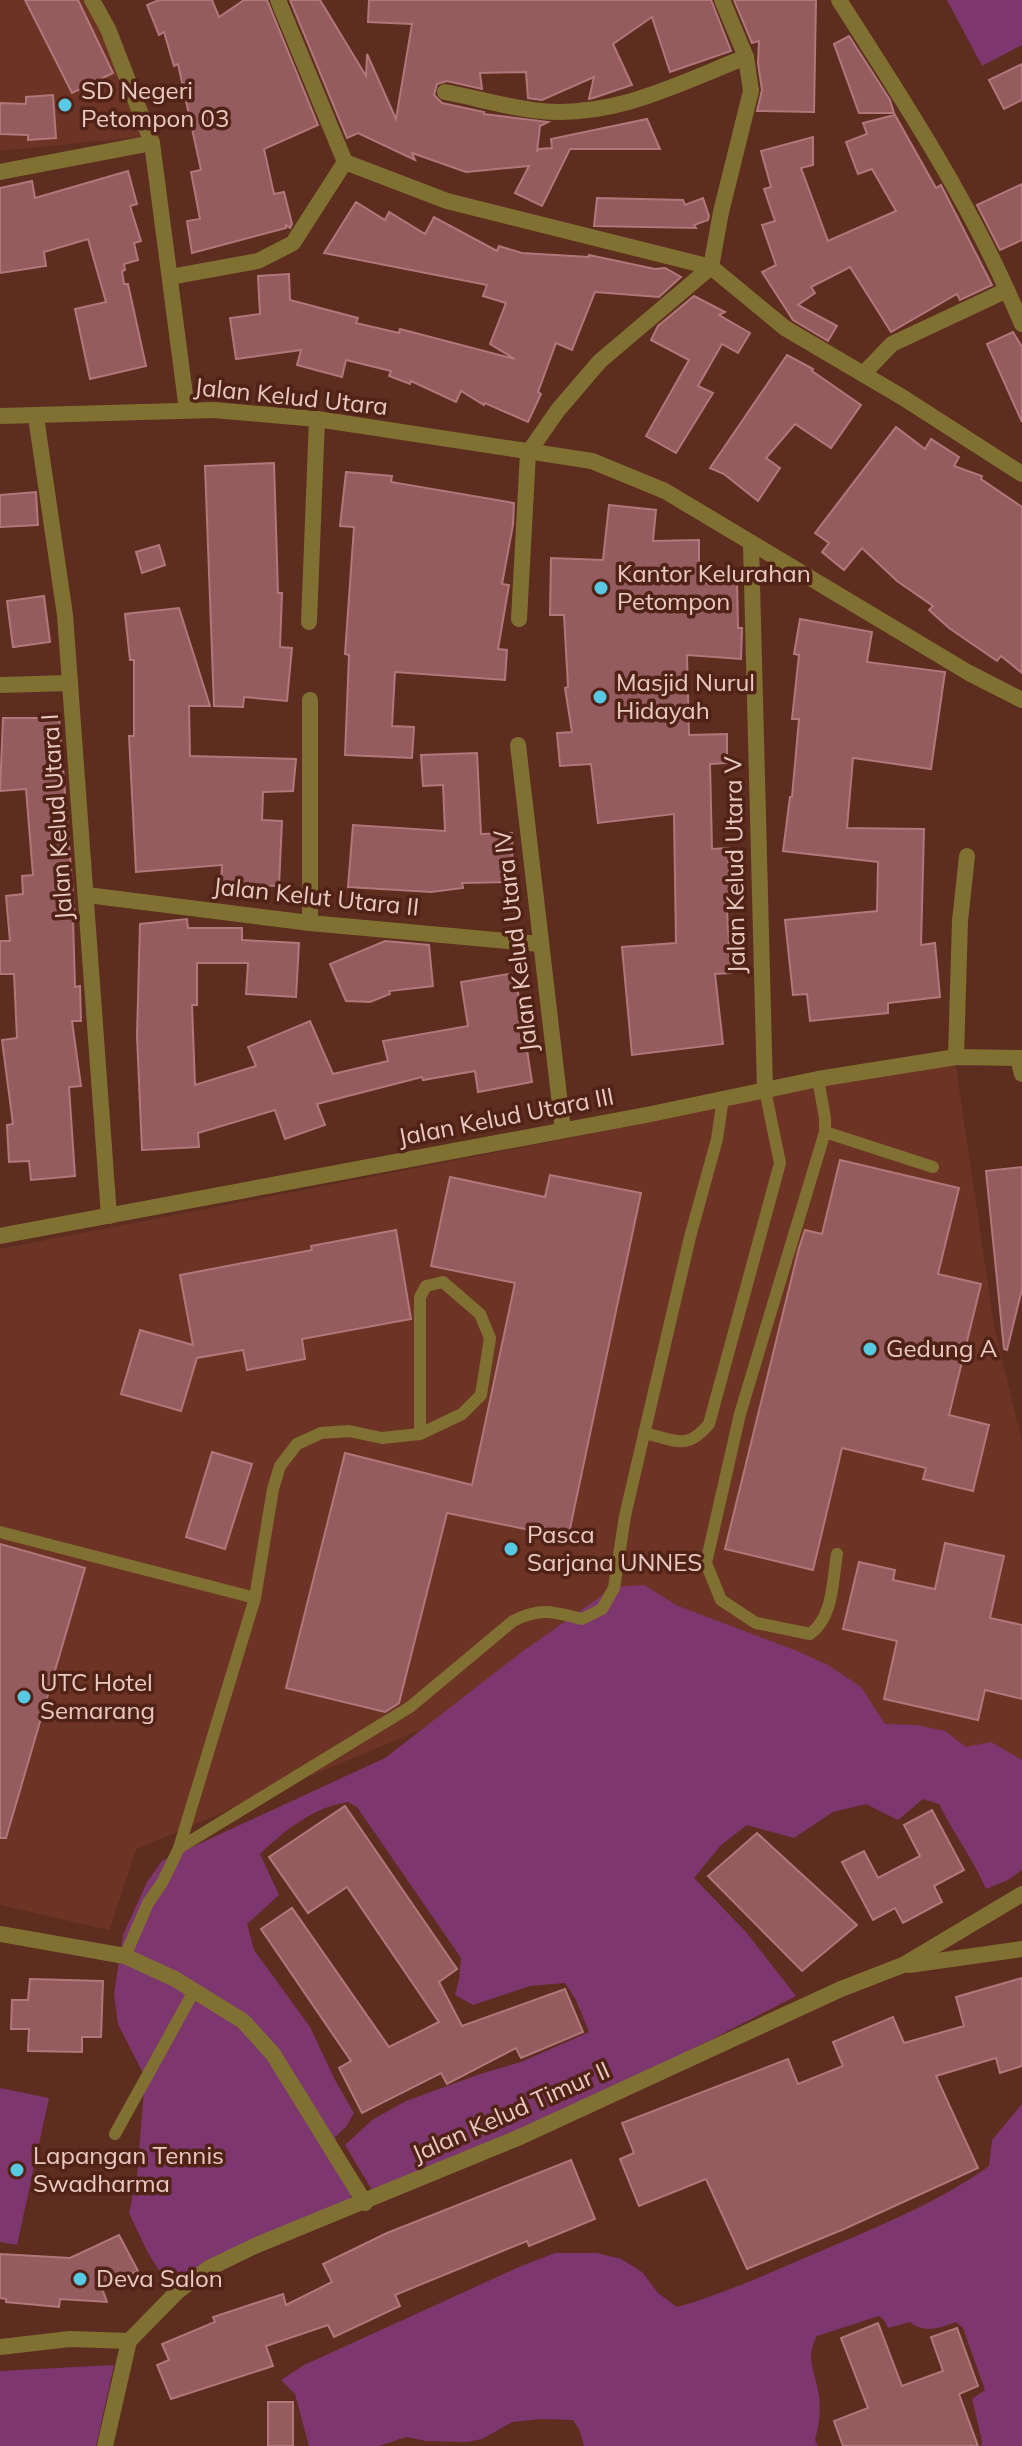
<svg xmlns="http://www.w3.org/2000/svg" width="1022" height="2446" font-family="Mulish,sans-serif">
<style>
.built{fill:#6d3426}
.green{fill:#7e366f}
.building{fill:#945c5f;stroke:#b1777a;stroke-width:2}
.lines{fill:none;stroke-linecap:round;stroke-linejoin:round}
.service{stroke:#807132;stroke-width:12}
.minor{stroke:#807132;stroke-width:16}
.poi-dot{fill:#58c9e3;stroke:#512216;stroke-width:3}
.labels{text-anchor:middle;stroke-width:7;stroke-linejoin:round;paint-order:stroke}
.poi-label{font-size:24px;fill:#e9cac2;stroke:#512216;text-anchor:start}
.street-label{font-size:24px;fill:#e9cac2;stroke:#512216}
</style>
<rect width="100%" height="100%" fill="#5d2d20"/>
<g class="built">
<path d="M0,0H85L121,72L140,137L0,151Z"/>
<path d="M954,1053L994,1326L1022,1442V1806L599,1655L136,1849L109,1930L0,1905V1249L586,1135Z"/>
</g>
<g class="green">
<path d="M947,0H1022V45L982,66Z"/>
<path d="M644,1585L678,1606L797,1651L828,1665L861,1687L885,1724L917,1725L945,1731L966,1747L991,1742L1022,1760V1870L1008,1880L986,1889C972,1857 954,1834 939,1804L923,1799L898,1820L866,1804L833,1812L794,1838L747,1825L721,1845L694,1878L746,1932L796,1996L650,2071L378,2200L345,2145L372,2120L406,2101L480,2074L521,2062L589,2032L576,2000L565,1983L530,1986L473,2005L455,1995L459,1980L461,1958L357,1807L348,1802C314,1807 285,1830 260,1854L279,1895L247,1924L254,1950L310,2027L335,2080L354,2113L346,2127L335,2137L354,2209L286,2238L212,2276L165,2280L148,2253L129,2213L137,2176L145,2077L118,2024L114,1994L123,1935L147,1882L162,1861L385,1758L523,1651L614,1587Z"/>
<path d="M0,2088L49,2098L17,2245L0,2242Z"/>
<path d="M1022,2104V2446H981L982,2441L972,2399L985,2390L963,2328L956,2322C939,2328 925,2334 910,2322L888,2328L884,2320L879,2316L817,2336C804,2359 816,2372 819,2396C821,2412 819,2425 815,2440L818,2446H584L579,2429L573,2420L541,2419L512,2422L482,2439L467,2442L426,2441L406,2437L379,2446H309L295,2394L281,2380L304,2365L519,2267L555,2253H597L621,2259L642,2272L658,2293L677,2307C724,2294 769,2273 814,2254C874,2228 936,2204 989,2166L992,2140Z"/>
<path d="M114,2365L96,2446H0V2371Z"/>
</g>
<g class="building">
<path d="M25,0H78L113,73L72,93Z"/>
<path d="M159,0H212L219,17L244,0H267L318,125L264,149L274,194L284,192L292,224L290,228L286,225V228L192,253L187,221L200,219L191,172L201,170L178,64L174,66L164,32L159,35L147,5Z"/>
<path d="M290,0H320L366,76L367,54L396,119L412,24L368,22L369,0H711L731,51L670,72L652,17L613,44L632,85L593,98L589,99L594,77L542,100L528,98L526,72L480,73L482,89L447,81L437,84L434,95L442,103L484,112V114L548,122L540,126L537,152L538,149L552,148L551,139L647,119L660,149H570L542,206L515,193L529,166L466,172L412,153L415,160L358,133L347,138Z"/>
<path d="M734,0H816L814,112L757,111L762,90L758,63L759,41L752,43Z"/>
<path d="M849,36L890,100L894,113H859L834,44Z"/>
<path d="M1022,64V100L1004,109L989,80Z"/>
<path d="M53,95L56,138L28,140V135L0,134V103L26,104V97Z"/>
<path d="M895,115L936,188L941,185L992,285L960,300L957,294L891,332L850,267L811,287L815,293L798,305L837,326L828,341L793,320L762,272L776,265L762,225L775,221L764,189L771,187L761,151L813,137V165L801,168L828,241L896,211L872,169L858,174L846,142L867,134L863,123Z"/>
<path d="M128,171L137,204L130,206L141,241L134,243L138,260L124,264L125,270L122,271L124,284H128L146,366L90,379L75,309L106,302L88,239L44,252L46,266L0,273V188L32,181L35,198Z"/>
<path d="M1022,184V240L1000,250L977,205Z"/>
<path d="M597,198L683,200L685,205L703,198L709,216L708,220L694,225L696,228L594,226Z"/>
<path d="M356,202L385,220L389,212L425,234L434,217L497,251L499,246L522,253L589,257V255L655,269L665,268L681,277L659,297L595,292L572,350L556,343L538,392L541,394L528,422L485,403L484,405L461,391L456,402L411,381L410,384L389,376L391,371L346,360L342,377L297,365L301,350L236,359L230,318L260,314L258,276L289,274L290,300L358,318L356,323L399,333L400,329L515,359L490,344L506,303L483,296L487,285L324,253Z"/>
<path d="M694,296L725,312L719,315L750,333L738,353L722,344L698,386L713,393L676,453L646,436L689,360L651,340L658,326Z"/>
<path d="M1013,332L1022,347V422L987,344Z"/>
<path d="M787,355L813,369L812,371L861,405L831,448L795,424L766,458L780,468L758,501L724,474L710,468Z"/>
<path d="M896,427L925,449L931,439L959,457L954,466L982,476L981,479L1022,507V673L1001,656L997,661L949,628L929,610L933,606L897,581L862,548L844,570L822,552L829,543L815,533Z"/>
<path d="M274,463L278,593H282L280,647L292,648L287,701L244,697L243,707L214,706L205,466Z"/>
<path d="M346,472L392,476L391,482L514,503L513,525L502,584L509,585L498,649L507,650L505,680L395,672L392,726L414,727L412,758L345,755L349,655L345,654L354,527L340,526Z"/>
<path d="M36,492L38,525L0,527V495Z"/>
<path d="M609,505L656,510L653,541L699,540V583L737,582L738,628H742L741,659L687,655L689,735L727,734V763L710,764L712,849L728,848L730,910L727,911L731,973L715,974L723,1044L632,1055L622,947L676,943L674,814L598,823L591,764L560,766L557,733L572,732L565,688L568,687L564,615H550L551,558L603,560Z"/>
<path d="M159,545L165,565L142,573L136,552Z"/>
<path d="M44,596L50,642L13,647L7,601Z"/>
<path d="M179,608L210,706H189L190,756L296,759L293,791L263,792L262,820L282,821L279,886L221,884L222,865L136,872L129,736H134V660H130L125,614Z"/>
<path d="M800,619L872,632L867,662L945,672L931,769L853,758L847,828L924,829L921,945L935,943L940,997L888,1003V1013L810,1021L807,994L793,995L785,920L877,911L878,862L783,851L790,797H792L799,719H792L799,655L794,654Z"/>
<path d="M3,718H59L75,919H73L75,987L80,986L81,1021H72L81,1086L69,1087L75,1176L31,1180L29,1161L9,1162L7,1125L13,1124L2,1040L17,1038L14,974H0V941H10L6,896L23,894L22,876L33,875L26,789L0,791Z"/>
<path d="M477,753L481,834L512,833L513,882L462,883L463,888L431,892L348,887L353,825L445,831L443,785L423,786L421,755Z"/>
<path d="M187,919L188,928H242V940L299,943L296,997L246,994L248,963H197V1005H192L195,1085L256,1066L248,1047L310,1021L333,1074L388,1061L383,1041L468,1026L461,982L515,973L532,1082L478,1092L475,1071L423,1080L422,1077L317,1104L325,1125L285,1139L275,1110L198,1133L199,1147L142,1150L137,1036L140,924Z"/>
<path d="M385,941L429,945L433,986L389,991L390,994L370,1002L346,1001L330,964Z"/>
<path d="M840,1160L959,1188L938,1274L981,1284L949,1415L989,1425L973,1491L923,1479L926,1468L842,1448L813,1570L725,1549L799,1248L805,1230L822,1234Z"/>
<path d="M1022,1167V1289L1007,1350L1004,1349L986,1171Z"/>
<path d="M550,1175L641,1193L568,1538L447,1513L399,1703L385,1712L286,1688L345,1453L472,1485L515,1283L431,1266L450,1177L545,1197Z"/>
<path d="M396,1230L411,1319L302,1339L305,1359L247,1370L243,1350L197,1358L181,1411L121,1394L140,1330L193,1345L180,1275L312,1250L311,1246Z"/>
<path d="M212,1452L252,1464L225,1549L186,1537Z"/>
<path d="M945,1543L1004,1556L990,1618L1022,1625V1699L985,1690L978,1720L884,1699L897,1641L843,1629L859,1562L895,1570L893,1580L935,1589Z"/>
<path d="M0,1544L85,1568L6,1838H0Z"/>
<path d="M345,1806L457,1969L439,1982L462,2026L565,1989L583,2032L521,2058L516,2048L447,2084L441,2073L362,2113L339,2068L351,2061L261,1929L292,1908L389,2047L439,2022L347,1887L308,1913L269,1857Z"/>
<path d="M932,1810L964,1870L934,1886L942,1902L903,1923L895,1908L873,1920L842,1862L864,1851L878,1878L920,1856L904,1825Z"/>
<path d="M757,1833L857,1925L802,1971L708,1876Z"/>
<path d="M1022,1978V2066L1000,2073L996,2058L936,2076L978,2168L844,2229L747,2269L706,2179L639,2206L620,2159L634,2153L622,2123L788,2059L798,2084L843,2066L833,2042L893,2017L904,2043L964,2026L956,1997Z"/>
<path d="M30,1979L103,1981L101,2037H82V2052L28,2051L29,2029H11L12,2000H28Z"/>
<path d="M571,2160L595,2219L529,2246L527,2241L395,2295L400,2306L334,2337L328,2325L266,2346L273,2366L171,2399L157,2365L169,2360L162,2344L215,2322L213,2317L283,2294L286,2305L332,2282L323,2264L387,2233Z"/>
<path d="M119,2235L138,2271L101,2286L107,2302L60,2299L59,2307L6,2302V2299L0,2298V2254L70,2258Z"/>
<path d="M878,2323L902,2386L943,2371L931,2337L957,2328L978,2386L959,2394L978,2446H843L834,2421L868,2408L841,2338Z"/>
<rect x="268" y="2402" width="25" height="44"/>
</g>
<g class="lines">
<g class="service">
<path d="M818,1079L825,1118V1132L740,1414L706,1563L721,1600L756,1623L810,1634C834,1616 832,1582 837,1554"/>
<path d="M825,1132L933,1167"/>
<path d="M644,1433C675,1440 687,1451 709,1424L780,1163L765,1090"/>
<path d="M0,1532L255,1598"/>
<path d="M179,1848L255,1598L273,1489L280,1466L297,1444L321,1433L349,1431L382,1438L420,1434L462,1414L481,1395L490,1338L480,1314L443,1282L426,1286L420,1297V1434"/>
<path d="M125,1956L148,1903L162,1883L179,1848L410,1707L513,1621C541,1607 554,1612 582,1619L602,1609L614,1588L625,1516L690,1237L717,1139L723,1098"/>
<path d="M115,2134L194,1991"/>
</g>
<g class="minor">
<path d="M92,0L108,29L152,143L187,410"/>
<path d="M278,0L345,162"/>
<path d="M839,0C899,94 961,188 1007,290L892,344L863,374"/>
<path d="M445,92C477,98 509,108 541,111C615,118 680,83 746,57"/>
<path d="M0,172L152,143"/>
<path d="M170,277L258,261L293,243L345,162L447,201L711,267L785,328L902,397L1022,474"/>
<path d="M1007,290L1022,324"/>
<path d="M0,416L214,410L317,419L592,461L665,491L969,673L1022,700"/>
<path d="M36,417L65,615L109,1216"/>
<path d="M528,453L558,410L600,361L711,267L721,212L751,91L746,57L722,0"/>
<path d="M751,544L765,1090"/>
<path d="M519,619L528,453"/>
<path d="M309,622L317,419"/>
<path d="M0,685L70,683"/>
<path d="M518,745L563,1130"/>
<path d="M87,895L310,923L540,944"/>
<path d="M310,923V700"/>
<path d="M956,1057L960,921L967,856"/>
<path d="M1018,1058L1022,1074"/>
<path d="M0,1236L651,1114L818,1079L956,1057L1022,1058"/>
<path d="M0,1934L125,1956L175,1979L243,2021L273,2054L365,2203"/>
<path d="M909,1965L1022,1949"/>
<path d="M0,2347L70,2339L129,2341"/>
<path d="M105,2446L129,2341L178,2291L209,2268L257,2245L520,2137L841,1989L903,1965L1022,1894"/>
</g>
</g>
<g class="poi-dot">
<circle cx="65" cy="105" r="8"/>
<circle cx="601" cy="588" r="8"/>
<circle cx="600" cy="697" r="8"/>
<circle cx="870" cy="1349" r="8"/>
<circle cx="511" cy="1549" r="8"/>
<circle cx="24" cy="1697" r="8"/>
<circle cx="17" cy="2170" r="8"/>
<circle cx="80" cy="2279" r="8"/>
</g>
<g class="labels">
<g class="poi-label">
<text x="81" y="99">SD Negeri<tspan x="81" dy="28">Petompon 03</tspan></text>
<text x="617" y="582">Kantor Kelurahan<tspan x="617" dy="28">Petompon</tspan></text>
<text x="616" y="691">Masjid Nurul<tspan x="616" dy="28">Hidayah</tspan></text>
<text x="886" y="1357">Gedung A</text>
<text x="527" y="1543">Pasca<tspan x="527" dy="28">Sarjana UNNES</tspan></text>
<text x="40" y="1691">UTC Hotel<tspan x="40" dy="28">Semarang</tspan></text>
<text x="33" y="2164">Lapangan Tennis<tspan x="33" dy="28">Swadharma</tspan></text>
<text x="96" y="2287">Deva Salon</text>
</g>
<g class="street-label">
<text transform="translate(291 397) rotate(6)" y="8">Jalan Kelud Utara</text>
<text transform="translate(57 817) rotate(-94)" y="8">Jalan Kelud Utara I</text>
<text transform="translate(735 865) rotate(-91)" y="8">Jalan Kelud Utara V</text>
<text transform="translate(316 897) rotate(6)" y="8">Jalan Kelut Utara II</text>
<text transform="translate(516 941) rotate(-97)" y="8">Jalan Kelud Utara IV</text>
<text transform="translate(506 1117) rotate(-11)" y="8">Jalan Kelud Utara III</text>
<text transform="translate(511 2112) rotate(-24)" y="8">Jalan Kelud Timur II</text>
</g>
</g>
</svg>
